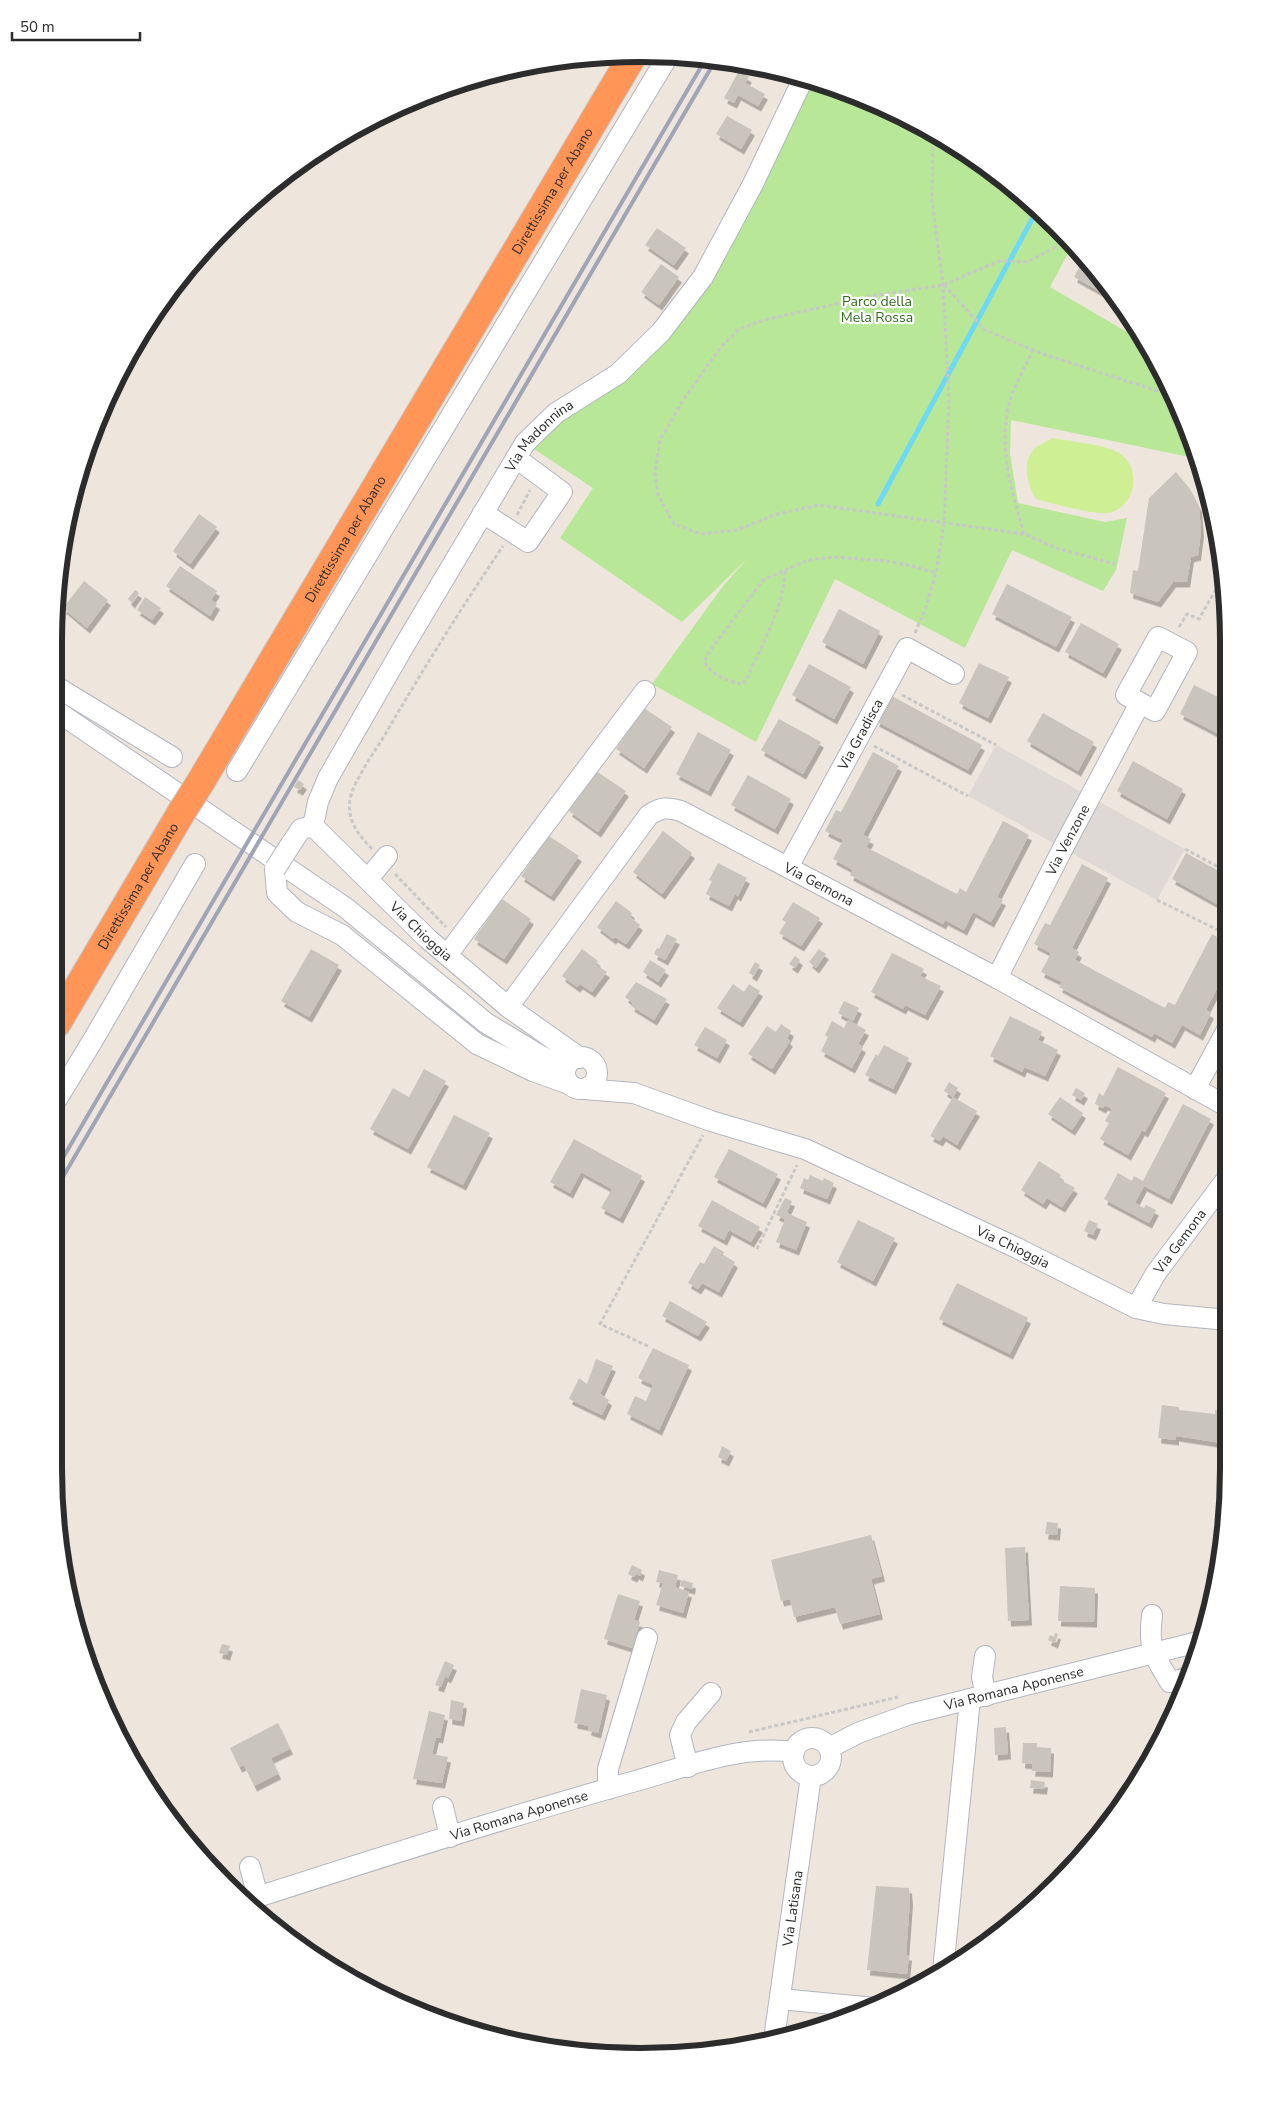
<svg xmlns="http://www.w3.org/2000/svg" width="1283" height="2111" font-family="'Nunito Sans',sans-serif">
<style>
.green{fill:#b8e797}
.pitch{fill:#ceef93}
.plaza{fill:#ded9d4}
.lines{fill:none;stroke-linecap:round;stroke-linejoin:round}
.stream{stroke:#6cd9f5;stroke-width:5}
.building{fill:#c9c4bc;filter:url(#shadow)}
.minor-casing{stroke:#b1b5c0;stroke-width:22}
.highway-casing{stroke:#c8c8c8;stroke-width:30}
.path{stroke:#c8c8c8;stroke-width:3;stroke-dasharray:4 2.5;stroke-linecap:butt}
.minor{stroke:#fff;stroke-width:20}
.highway{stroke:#ff9557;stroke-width:28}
.rail{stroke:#9fa4b7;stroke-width:4}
.minor-bridge-casing{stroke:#b1b5c0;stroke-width:22;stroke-linecap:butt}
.highway-bridge-casing{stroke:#c8c8c8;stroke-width:30;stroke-linecap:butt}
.minor-bridge{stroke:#fff;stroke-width:20}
.highway-bridge{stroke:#ff9557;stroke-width:28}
.labels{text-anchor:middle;stroke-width:4.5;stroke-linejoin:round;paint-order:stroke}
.street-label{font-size:14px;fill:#2c2c2c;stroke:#fff}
.park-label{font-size:14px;fill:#2f6d17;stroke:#fff}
.rim{fill:none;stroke:#2c2c2c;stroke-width:6}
</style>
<defs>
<filter id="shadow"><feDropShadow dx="3" dy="5.5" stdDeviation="0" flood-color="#0004"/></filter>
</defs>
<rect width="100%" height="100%" fill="#eee6dd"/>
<path class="green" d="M803,79L867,99L968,153L1073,244L1050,287L1127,332L1133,323L1151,348L1199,459L1011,420L1010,454L1018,503L1105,522L1127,518L1116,570L1103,591L1012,550L965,648L835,579L756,742L652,684L723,586L747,559L682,622L560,538L593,488L525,443L618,374L685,300Z"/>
<path class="pitch" d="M1053,438C1072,442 1095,443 1113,450C1143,461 1139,507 1108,513C1095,515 1050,503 1036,499C1027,483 1021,463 1035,448C1040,444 1048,441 1053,438Z"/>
<path class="plaza" d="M996,745L1185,849L1157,900L968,796Z"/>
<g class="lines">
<path class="stream" d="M878,504L1036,212"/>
</g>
<g class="building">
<path d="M739,71L749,77L745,83L765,94L758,106L738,95L734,103L724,98Z"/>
<path d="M727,116L752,130L741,149L716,134Z"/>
<path d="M657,228L686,248L674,265L645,245Z"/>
<path d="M1085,256L1108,288L1105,294L1074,277Z"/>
<path d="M661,264L679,277L659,305L641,292Z"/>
<path d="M1176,472L1190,489L1199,507L1201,531L1198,555L1191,557L1187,582H1173L1158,602L1130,593L1133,570L1138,571L1149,498Z"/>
<path d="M199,514L217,527L190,564L173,551Z"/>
<path d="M180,566L217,591L211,600L217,604L210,616L166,586Z"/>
<path d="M84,581L108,600L87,628L63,608Z"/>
<path d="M1007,584L1072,617L1056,647L992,614Z"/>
<path d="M135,590L139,593L132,603L128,599Z"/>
<path d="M145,597L161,608L152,620L137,610Z"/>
<path d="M839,609L880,631L863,664L822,642Z"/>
<path d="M1081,623L1119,644L1103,673L1065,652Z"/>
<path d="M979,663L1009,677L988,718L959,703Z"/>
<path d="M809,664L851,687L834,719L792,695Z"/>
<path d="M1194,685L1228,702V716L1219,734L1180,714Z"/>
<path d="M890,695L982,745L968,770L876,721Z"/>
<path d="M644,708L672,727L644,768L616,749Z"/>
<path d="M1043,713L1094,742L1078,771L1027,741Z"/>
<path d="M779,719L821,742L803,774L761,750Z"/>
<path d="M698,732L731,750L708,791L676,774Z"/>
<path d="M873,752L899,766L863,835L871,839L866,847L957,894L960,888L966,892L1003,821L1029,835L997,897L1003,900L991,922L973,912L964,930L945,920L943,924L850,875L853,870L833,859L843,840L825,831L836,810L841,812Z"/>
<path d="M1133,761L1183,789L1167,819L1117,791Z"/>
<path d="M596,771L626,791L598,832L569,811Z"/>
<path d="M748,775L791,799L775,829L731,805Z"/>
<path d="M298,780L304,784L300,790L294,787Z"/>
<path d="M663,831L692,853L662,894L633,872Z"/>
<path d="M549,836L579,856L551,896L521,876Z"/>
<path d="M1186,853L1228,876V910L1172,879Z"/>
<path d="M718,863L747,878L738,896L735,894L729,906L706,894L712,881L709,880Z"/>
<path d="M1082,864L1108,878L1072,948L1079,952L1075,960L1165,1008L1168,1002L1175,1005L1212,934L1228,943V967L1206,1010L1211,1013L1200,1035L1182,1025L1172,1043L1154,1033L1152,1037L1059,987L1062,982L1041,972L1051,953L1034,944L1045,923L1050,925Z"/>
<path d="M502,899L531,919L504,959L474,939Z"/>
<path d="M616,901L632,913L630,917L640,925L626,944L615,937L613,939L597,927Z"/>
<path d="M793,902L820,918L801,946L779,933L786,922L782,920Z"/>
<path d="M667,934L677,939L665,960L654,954L657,948L659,949Z"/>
<path d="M311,949L339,965L309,1017L281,1001Z"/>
<path d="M582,949L598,961L595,964L607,972L592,992L580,984L577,987L562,976Z"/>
<path d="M819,949L826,954L816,968L809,962Z"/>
<path d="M892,953L924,969L920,976L941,986L925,1015L905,1005L903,1009L871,992Z"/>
<path d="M795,956L800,960L795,968L789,964Z"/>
<path d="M650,960L666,970L658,982L643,972Z"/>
<path d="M755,962L760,965L754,976L749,973Z"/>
<path d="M636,982L667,999L654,1020L631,1006L633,1003L625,997Z"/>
<path d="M733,984L744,992L749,984L760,991L740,1022L717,1008Z"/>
<path d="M844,1001L859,1008L853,1021L838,1013Z"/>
<path d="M1010,1016L1042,1032L1038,1040L1058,1050L1045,1076L1024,1067L1022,1072L990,1056Z"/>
<path d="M848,1020L866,1030L858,1044L863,1047L852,1068L821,1051L828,1037L825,1035L832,1021L844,1028Z"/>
<path d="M781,1024L791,1031L787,1039L790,1041L772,1069L748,1054L767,1026L776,1032Z"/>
<path d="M705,1027L727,1040L717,1058L694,1045Z"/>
<path d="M884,1045L909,1058L893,1089L865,1075L876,1054L878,1056Z"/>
<path d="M1118,1067L1166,1093L1145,1132L1142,1130L1128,1155L1100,1139L1109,1123L1105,1121L1112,1109L1105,1105L1103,1108L1095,1104L1099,1093L1103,1096Z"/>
<path d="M424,1069L446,1081L408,1149L370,1129L393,1088L409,1097Z"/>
<path d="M949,1082L958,1088L953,1097L944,1091Z"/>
<path d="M1076,1088L1085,1093L1081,1100L1072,1095Z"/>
<path d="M953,1097L977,1111L957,1145L943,1136L940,1141L930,1136Z"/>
<path d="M1060,1097L1083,1113L1072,1130L1048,1114Z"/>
<path d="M1183,1104L1211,1119L1169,1199L1144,1186L1135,1203L1144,1208L1146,1205L1156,1210L1149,1223L1104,1199L1118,1173L1132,1181L1134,1176L1143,1181Z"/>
<path d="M454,1115L490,1133L463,1185L427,1167Z"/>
<path d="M574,1139L642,1176L620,1218L601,1208L612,1189L581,1172L570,1193L550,1182Z"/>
<path d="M729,1149L778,1174L763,1203L714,1177Z"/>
<path d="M1039,1161L1061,1175L1059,1179L1075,1188L1062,1207L1047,1198L1043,1204L1021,1190Z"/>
<path d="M810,1175L823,1181L824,1178L834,1183L827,1199L800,1188L804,1178L808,1180Z"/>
<path d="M785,1198L792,1201L787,1212L789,1214L807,1222L796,1250L776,1242L785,1219L776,1215Z"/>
<path d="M712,1200L760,1227L751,1242L729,1230L724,1240L698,1226Z"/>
<path d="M858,1220L895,1238L873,1281L837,1262Z"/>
<path d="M1089,1220L1098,1224L1093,1235L1084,1231Z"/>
<path d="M714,1246L724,1252L723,1255L735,1262L719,1292L702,1283L698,1289L688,1283L700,1262L704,1264Z"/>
<path d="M957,1283L1028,1318L1010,1354L939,1319Z"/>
<path d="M670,1301L707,1322L698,1336L662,1316Z"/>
<path d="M653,1348L689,1365L659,1430L627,1414L635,1396L646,1401L653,1385L638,1378Z"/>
<path d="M596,1359L613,1366L600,1394L609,1400L602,1415L569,1399L579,1378L587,1384Z"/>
<path d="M1162,1405L1179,1407V1410L1215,1414V1410L1228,1412V1444L1176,1436V1440L1158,1438Z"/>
<path d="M722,1446L731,1451L726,1461L718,1457Z"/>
<path d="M1047,1522L1058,1523L1057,1535L1045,1534Z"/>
<path d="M871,1535L882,1576L871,1579L880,1614L840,1624L835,1607L794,1617L790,1599L781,1601L771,1560Z"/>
<path d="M1025,1547L1029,1620L1008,1621L1005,1548Z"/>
<path d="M632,1565L642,1570L640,1576L636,1574L634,1577L628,1574Z"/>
<path d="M659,1570L678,1575L675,1587L689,1592L683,1613L656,1605L663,1583L656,1582Z"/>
<path d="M682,1580L693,1583L692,1589L680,1586Z"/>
<path d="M1060,1586L1095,1588L1094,1622L1058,1621Z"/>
<path d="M618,1594L640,1601L634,1620L640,1622L632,1648L604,1639Z"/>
<path d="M1055,1633L1058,1634L1055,1643L1048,1640L1050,1635L1054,1637Z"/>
<path d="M222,1644L230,1646L227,1655L219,1653Z"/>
<path d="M445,1661L454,1665L448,1678L445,1676L441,1687L435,1685Z"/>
<path d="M1195,1664L1183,1689L1178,1668Z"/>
<path d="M581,1689L607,1695L598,1733L588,1730L589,1726L574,1723Z"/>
<path d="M451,1700L464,1703L461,1721L449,1719Z"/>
<path d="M429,1711L445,1715L440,1738L436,1737L432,1754L448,1757L442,1783L413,1779Z"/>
<path d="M278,1723L290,1749L271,1758L278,1774L254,1786L244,1765L239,1767L230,1748Z"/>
<path d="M1006,1727L1008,1754L995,1755L994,1728Z"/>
<path d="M1023,1743H1037V1747L1051,1748L1050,1772L1032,1771L1033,1764L1022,1763Z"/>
<path d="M1031,1780L1045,1782L1044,1789L1030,1788Z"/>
<path d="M876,1886L909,1888L910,1900L906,1955H909L907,1974L867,1970Z"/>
</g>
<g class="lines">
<defs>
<g id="minor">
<path d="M483,513L528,542L562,492L516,458"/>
<path d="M1158,637L1187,652L1155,711L1126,695Z"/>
<path d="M55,686L172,757"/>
<path d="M55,710L346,908L486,1023L541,1056L566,1067"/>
<path d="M237,771L668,56"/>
<path id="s1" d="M313,826L318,802L328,778L404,646L525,443L556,413L618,374L661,332L703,277L753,184L803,79"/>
<path id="s2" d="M313,826L428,939L508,1007L580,1058"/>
<path d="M291,844L301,829L313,826"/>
<path id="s3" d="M788,867L907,648L954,674"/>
<path d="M275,869L277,893L297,912L342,935L477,1044L533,1071L569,1084"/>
<path d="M368,879L387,856"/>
<path d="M447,955L645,691"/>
<path id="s4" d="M997,978L1063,848L1140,703"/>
<path id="s5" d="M508,1007L649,815C661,807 668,807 681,811L997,978L1228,1107"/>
<circle cx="581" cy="1073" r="16"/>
<path id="s6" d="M584,1089L634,1093L711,1121L805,1149L1017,1248L1136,1308L1164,1314L1228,1320"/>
<path d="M1195,1089L1228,1028"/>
<path d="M57,1099L93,1040L195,864"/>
<path id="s7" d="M1136,1308L1156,1273L1228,1177"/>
<path d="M1152,1615C1148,1648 1153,1654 1170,1682L1189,1678"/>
<path d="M985,1656L982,1677L986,1696"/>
<circle cx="812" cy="1757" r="19"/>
<path id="s8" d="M829,1748L858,1733L910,1714L1202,1641"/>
<path d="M688,1767L680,1735L686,1722L711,1693"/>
<path d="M608,1789V1769L647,1638"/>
<path d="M443,1807L450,1837"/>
<path d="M250,1867L258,1897"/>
<path id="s9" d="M248,1900C375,1859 503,1818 632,1782C684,1768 738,1744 794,1752"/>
<path d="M943,1971L970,1699"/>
<path d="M780,1999L875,2008"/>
<path id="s10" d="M774,2039L811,1776"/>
</g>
<g id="highway">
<path id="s11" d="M200,783L633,55"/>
<path id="s12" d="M57,1023L181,813"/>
</g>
</defs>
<use href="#minor" class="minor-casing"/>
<use href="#highway" class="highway-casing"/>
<g class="path">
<path d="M1064,237L1058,246L1027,262L999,261L943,285L872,296L764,320L739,329L721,347L683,400L660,440L655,473L658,495L674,524L701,534L737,530L777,514L819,505L1024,534L1059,549L1115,564"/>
<path d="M944,285L985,330L1043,354L1155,390L1170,392"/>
<path d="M517,515L530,490"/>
<path d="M1024,534C1013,495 1000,455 1007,414C1010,392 1024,370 1033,350"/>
<path d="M785,571C784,608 761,645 747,679L742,684C728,682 711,674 704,662L709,652L763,580L808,560L836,557L887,561L912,566L936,573"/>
<path d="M1179,627L1187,614L1199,619L1223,577"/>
<path d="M915,633L926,607L936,573L944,524L949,399L943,285L932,201L933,134"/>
<path d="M902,695L996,745"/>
<path d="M874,746L968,796"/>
<path d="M372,849C358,834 347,821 350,800C353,781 376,750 386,733C423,669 462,607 503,546"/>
<path d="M1185,849L1228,872"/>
<path d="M395,874L446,927"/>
<path d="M1157,900L1228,935"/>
<path d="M757,1249L797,1165"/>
<path d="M648,1346L600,1324L703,1135"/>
<path d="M1198,1622L1206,1620"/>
<path d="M749,1732L898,1697"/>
</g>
<use href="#minor" class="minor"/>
<use href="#highway" class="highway"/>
<g class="rail">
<path d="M57,1168L705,60"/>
<path d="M57,1187L715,61"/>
</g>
<defs>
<path id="minor-bridge" d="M275,869L291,844"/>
<path id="highway-bridge" d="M181,813L200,783"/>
</defs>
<use href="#minor-bridge" class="minor-bridge-casing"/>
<use href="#highway-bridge" class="highway-bridge-casing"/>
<use href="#minor-bridge" class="minor-bridge"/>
<use href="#highway-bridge" class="highway-bridge"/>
</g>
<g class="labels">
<g class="street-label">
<text dy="5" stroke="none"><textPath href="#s11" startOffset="689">Direttissima per Abano</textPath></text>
<text dy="5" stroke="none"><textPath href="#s1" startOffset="454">Via Madonnina</textPath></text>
<text dy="5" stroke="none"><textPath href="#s11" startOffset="284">Direttissima per Abano</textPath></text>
<text dy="5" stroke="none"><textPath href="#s3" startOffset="151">Via Gradisca</textPath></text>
<text dy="5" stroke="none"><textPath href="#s4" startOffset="155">Via Venzone</textPath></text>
<text dy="5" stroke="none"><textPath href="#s5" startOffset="428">Via Gemona</textPath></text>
<text dy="5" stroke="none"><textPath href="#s12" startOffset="159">Direttissima per Abano</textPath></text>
<text dy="5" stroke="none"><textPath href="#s2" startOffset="151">Via Chioggia</textPath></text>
<text dy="5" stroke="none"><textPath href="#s7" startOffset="80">Via Gemona</textPath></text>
<text dy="5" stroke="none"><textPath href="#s6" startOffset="460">Via Chioggia</textPath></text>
<text dy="5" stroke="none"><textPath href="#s8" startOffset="195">Via Romana Aponense</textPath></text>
<text dy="5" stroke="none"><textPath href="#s9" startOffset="284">Via Romana Aponense</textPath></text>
<text dy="5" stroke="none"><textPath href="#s10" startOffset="132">Via Latisana</textPath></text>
</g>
<g class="park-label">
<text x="877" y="306">Parco della<tspan x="877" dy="16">Mela Rossa</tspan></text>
</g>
</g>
<path d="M0 0H1283V2111H0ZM641 62H641A579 579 0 0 1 1220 641V1469A579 579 0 0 1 641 2048H641A579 579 0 0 1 62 1469V641A579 579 0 0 1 641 62Z" fill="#fff" fill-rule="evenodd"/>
<path class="rim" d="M641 62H641A579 579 0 0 1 1220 641V1469A579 579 0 0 1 641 2048H641A579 579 0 0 1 62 1469V641A579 579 0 0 1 641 62Z"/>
<path d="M12 32v8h128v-8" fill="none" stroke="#2c2c2c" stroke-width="2.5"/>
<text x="20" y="32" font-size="15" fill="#2c2c2c" stroke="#ffffff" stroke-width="4" paint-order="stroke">50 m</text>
</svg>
